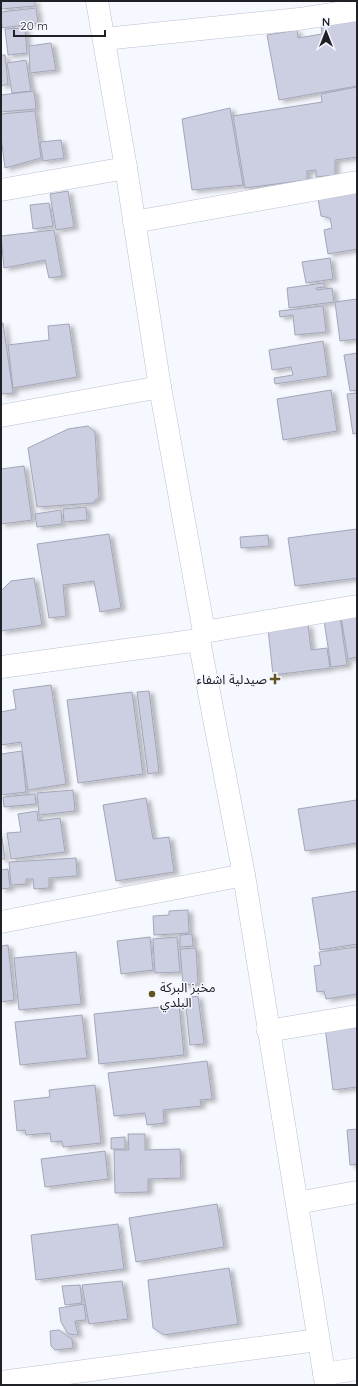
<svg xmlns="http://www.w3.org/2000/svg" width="358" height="1386" font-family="Quicksand,'Noto Sans Arabic',sans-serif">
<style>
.building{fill:#cccfe1;stroke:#a3a6b7;filter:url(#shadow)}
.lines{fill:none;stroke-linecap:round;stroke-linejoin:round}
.minor-casing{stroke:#bdc0d1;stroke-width:23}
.minor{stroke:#fff;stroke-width:22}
.poi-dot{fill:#615522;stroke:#f6f8ff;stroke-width:1.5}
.labels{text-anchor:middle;stroke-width:3;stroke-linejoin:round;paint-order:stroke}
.poi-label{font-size:13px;fill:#202127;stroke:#f6f8ff;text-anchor:end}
</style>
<defs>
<filter id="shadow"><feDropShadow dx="4.5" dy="2.5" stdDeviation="2" flood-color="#0004"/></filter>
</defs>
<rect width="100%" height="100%" fill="#f6f8ff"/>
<g class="building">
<path d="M1,1H35V6L1,9Z"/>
<path d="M36,8L38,23L2,28L1,12Z"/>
<path d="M357,19V86L279,100L267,35L297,30L298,38L322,34L321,25Z"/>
<path d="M25,28L27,53L8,55L5,29Z"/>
<path d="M51,43L56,70L30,73L29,46Z"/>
<path d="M1,55H5L8,84L1,86Z"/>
<path d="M26,60L31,91L12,93L7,63Z"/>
<path d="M357,87V157L335,160V175L316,177V170L307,171V180L245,188L233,116L322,102L321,94Z"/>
<path d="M34,91L36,109L1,112V95Z"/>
<path d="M230,108L243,185L192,190L182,119Z"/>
<path d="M35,111L41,158L5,168L1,137V114Z"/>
<path d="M61,140L64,158L43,161L40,142Z"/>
<path d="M68,191L74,227L56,230L50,194Z"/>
<path d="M357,192V249L328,254L324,230L332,228L330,218L321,216L318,199Z"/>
<path d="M49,203L53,226L33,229L30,205Z"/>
<path d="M54,230L62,276L49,278L45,260L4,268L1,236Z"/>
<path d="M330,258L333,279L306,283L302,262Z"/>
<path d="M324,283L325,287L316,288L317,290L332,288L334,302L289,308L287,288Z"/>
<path d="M357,299V339L340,341L335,302Z"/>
<path d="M323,306L326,332L295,335L293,315L280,317L279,311Z"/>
<path d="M1,323H3L13,393L1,394Z"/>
<path d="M69,324L77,377L13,388L8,345L49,340L48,326Z"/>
<path d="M323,341L328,376L275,384L274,378L293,375L291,367L272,370L269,350Z"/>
<path d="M357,353V390L350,391L344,355Z"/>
<path d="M331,390L337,431L283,440L277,399Z"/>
<path d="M357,393V433L353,434L347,394Z"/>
<path d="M88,426L95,432L99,499H96L93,503L37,507L28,448L68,429Z"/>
<path d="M24,466L32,520L1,524V469Z"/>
<path d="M86,507L87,520L64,522L63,509Z"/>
<path d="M61,510L62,524L37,527L35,514Z"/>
<path d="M357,529V578L295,586L288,538Z"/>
<path d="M109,534L121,608L100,612L94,581L63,585L66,616L49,618L37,544Z"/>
<path d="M268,535L269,546L241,548L240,537Z"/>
<path d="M34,578L42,625L1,631V591L11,581Z"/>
<path d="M357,615V657L348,659L341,617Z"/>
<path d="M340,617L347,665L331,667L324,620Z"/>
<path d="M308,625L311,650L327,648L330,668L273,675L268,629Z"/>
<path d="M51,685L66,784L28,790L21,742L1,745V712L16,709L13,690Z"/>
<path d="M149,691L159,772L148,774L137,692Z"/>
<path d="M132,692L143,774L78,783L67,700Z"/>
<path d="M22,751L26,792L1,795V754Z"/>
<path d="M73,790L75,811L39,815L37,793Z"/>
<path d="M35,794L36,804L4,807L3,797Z"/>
<path d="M146,798L153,839L169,837L174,872L116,881L103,805Z"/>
<path d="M357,800V843L305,851L298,809Z"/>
<path d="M37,811L38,821L60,818L65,852L11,859L7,833L21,832L18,814Z"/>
<path d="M1,831L5,859H1Z"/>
<path d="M76,858L77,876L49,878V888L34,889L33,879H26V884L11,885L9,862Z"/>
<path d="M8,869L10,888L1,889V870Z"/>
<path d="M357,891V944L320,950L312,898Z"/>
<path d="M188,910L189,933L154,935L153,916L169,915V911Z"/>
<path d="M192,934L193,946L180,947V935Z"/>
<path d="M150,937L153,970L121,974L117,941Z"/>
<path d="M177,937L180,972L155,973L153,939Z"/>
<path d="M8,945L14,1000L1,1002V946Z"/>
<path d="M357,947V994L326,999L324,991L317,992L314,966L321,965L319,952Z"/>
<path d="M196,948L198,984L183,985L180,949Z"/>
<path d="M76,952L81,1004L19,1010L14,958Z"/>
<path d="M198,996L204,1044L190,1045L185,998Z"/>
<path d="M179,1005L184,1055L99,1064L94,1014Z"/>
<path d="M82,1015L87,1058L20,1065L15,1022Z"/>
<path d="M357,1023V1087L333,1090L325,1027Z"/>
<path d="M207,1061L212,1099L200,1100L201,1106L163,1110L164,1123L147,1125L145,1113L114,1116L108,1073Z"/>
<path d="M95,1085L101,1143L63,1147L62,1141L51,1142L50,1133L26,1135L25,1130L17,1131L14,1101L50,1097L49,1090Z"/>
<path d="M357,1129V1164L350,1165L347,1130Z"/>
<path d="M128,1134H145V1150L180,1149L181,1178L148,1179V1192L115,1193L114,1150H129Z"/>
<path d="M125,1137V1149H111V1138Z"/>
<path d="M105,1151L108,1179L45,1187L41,1159Z"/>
<path d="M217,1204L224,1247L136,1262L129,1218Z"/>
<path d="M118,1224L124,1269L36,1280L31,1235Z"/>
<path d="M229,1268L238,1324L164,1335L153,1328L148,1280Z"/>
<path d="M122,1281L128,1319L89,1324L82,1285Z"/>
<path d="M80,1285L82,1303L65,1305L62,1286Z"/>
<path d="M84,1304L86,1320L75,1321L78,1335L68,1334L61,1322L59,1308Z"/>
<path d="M59,1330L72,1339L73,1348L55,1350L51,1346L50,1331Z"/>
</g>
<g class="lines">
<defs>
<g id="minor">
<path d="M97,1L126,168L160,387L204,632L199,640L244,875L326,1385"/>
<path d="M104,39L299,19L357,10"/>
<path d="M1,190L126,168"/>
<path d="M134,222L357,182"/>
<path d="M1,416L160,387"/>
<path d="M204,632L357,606"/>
<path d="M1,667L199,640"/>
<path d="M1,922L244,875"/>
<path d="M268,1031L357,1016"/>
<path d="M297,1203L357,1192"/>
<path d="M324,1374L357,1369"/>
<path d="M1,1382L318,1340"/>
</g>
</defs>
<use href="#minor" class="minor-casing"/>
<use href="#minor" class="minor"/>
</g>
<g class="poi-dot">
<path d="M273 673h4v4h4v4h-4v4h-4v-4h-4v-4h4z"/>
<circle cx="152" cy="994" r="4"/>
</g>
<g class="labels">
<g class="poi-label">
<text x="267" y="684">صيدلية اشفاء</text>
<text x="160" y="992" text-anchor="start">مخبز البركة<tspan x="160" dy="15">البلدي</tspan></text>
</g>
</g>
<rect width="358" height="1386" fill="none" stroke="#202127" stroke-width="4"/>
<g transform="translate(326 32)" stroke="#f6f8ff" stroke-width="3" paint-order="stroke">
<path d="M0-3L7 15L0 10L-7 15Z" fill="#202127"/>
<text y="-6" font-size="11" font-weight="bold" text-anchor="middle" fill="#202127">N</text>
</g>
<path d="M14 30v6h91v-6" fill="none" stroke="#202127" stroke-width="2"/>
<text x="20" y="30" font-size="12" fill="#202127" stroke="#f6f8ff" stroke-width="3" paint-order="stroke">20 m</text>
</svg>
